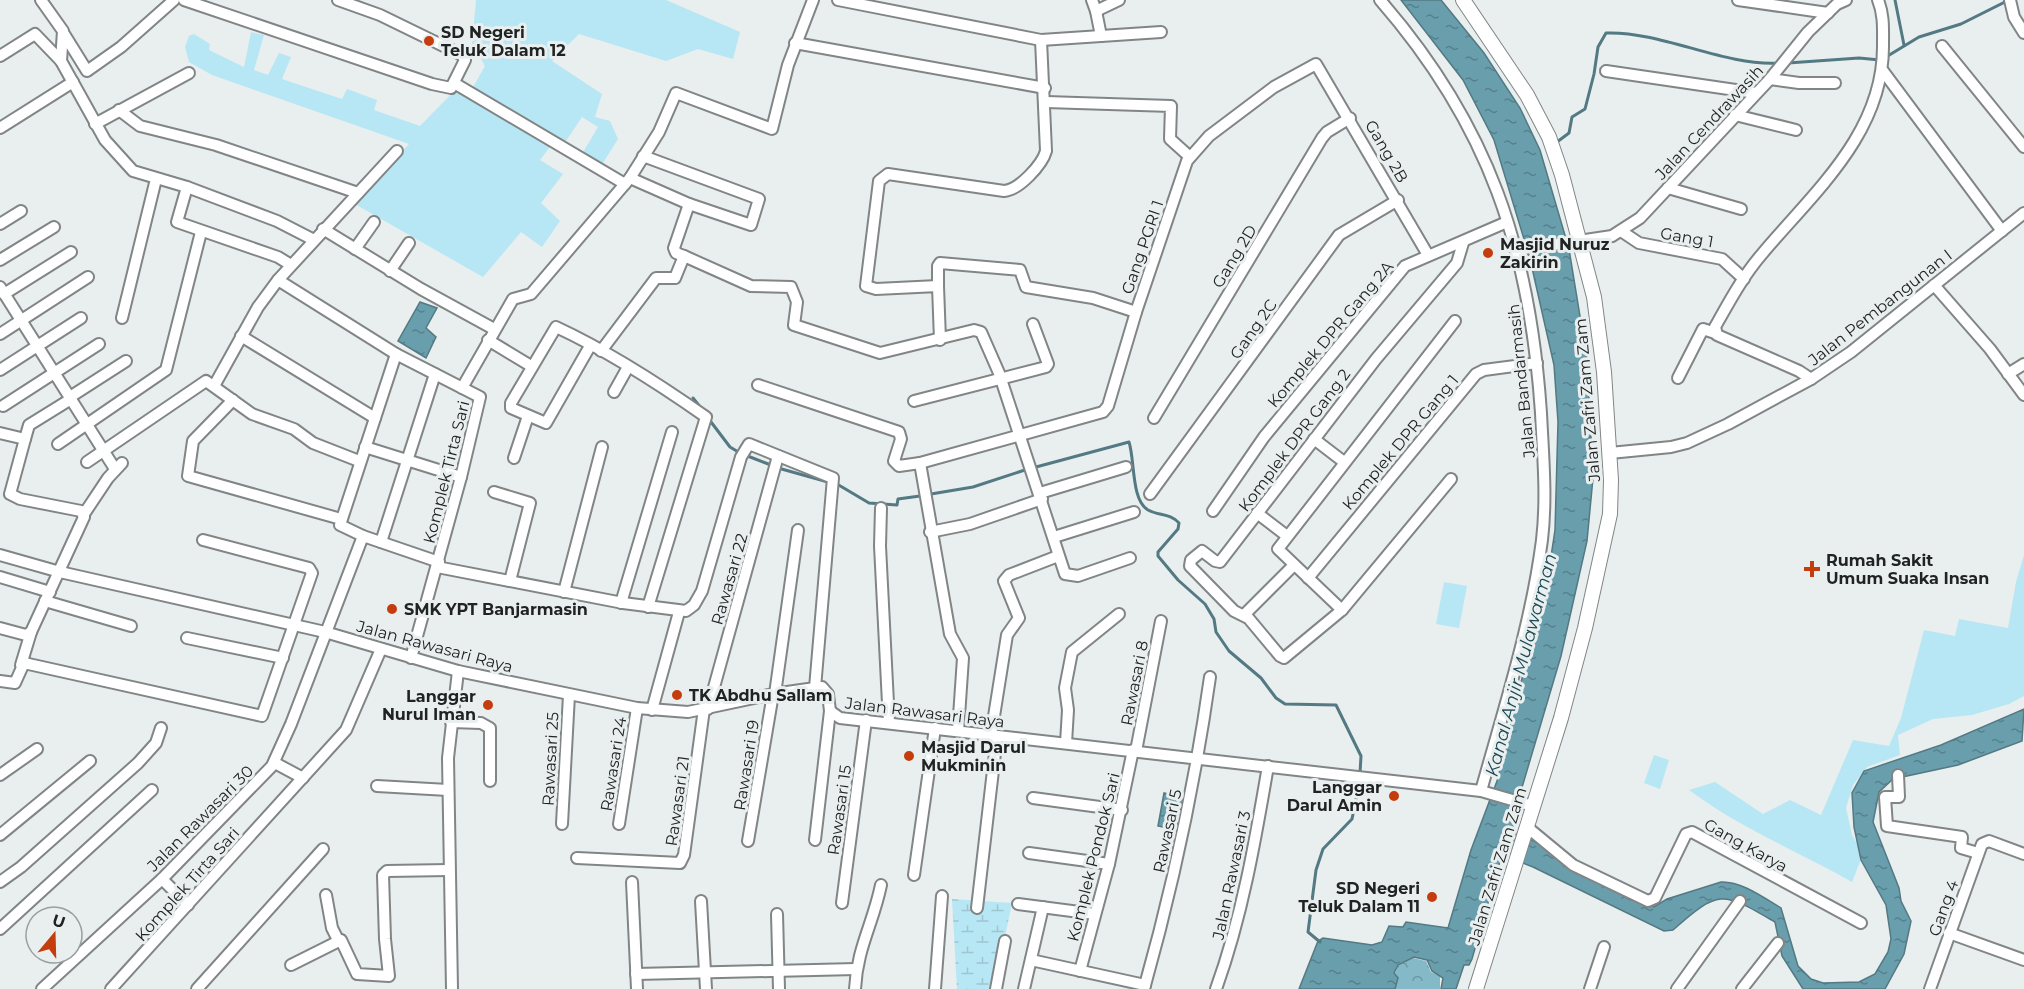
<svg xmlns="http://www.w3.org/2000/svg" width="2024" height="989" font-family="Montserrat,sans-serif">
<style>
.grass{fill:#b7e7f4}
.forest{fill:url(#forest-crowns)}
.wetland{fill:url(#wetland-marsh)}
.water{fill:url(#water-ripples);stroke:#537983;stroke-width:1.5}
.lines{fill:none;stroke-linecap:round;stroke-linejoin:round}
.stream{stroke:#537983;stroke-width:3}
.minor-casing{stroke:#818586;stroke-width:14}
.major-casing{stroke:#818586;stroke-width:16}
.minor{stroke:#fff;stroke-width:10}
.major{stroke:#fff;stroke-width:14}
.poi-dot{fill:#c53d0c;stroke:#e9eeef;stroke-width:2}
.labels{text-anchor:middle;stroke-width:6;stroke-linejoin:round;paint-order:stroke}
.poi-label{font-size:16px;font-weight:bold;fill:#212323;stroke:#e9eeef;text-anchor:start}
.street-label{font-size:16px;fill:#212323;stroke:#e9eeef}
.water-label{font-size:18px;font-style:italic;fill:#1a4954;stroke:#e9eeef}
</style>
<defs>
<pattern id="forest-crowns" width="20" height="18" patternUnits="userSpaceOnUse" patternTransform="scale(1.5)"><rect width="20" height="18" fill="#84b9c8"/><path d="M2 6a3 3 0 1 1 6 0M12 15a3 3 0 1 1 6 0" fill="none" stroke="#6c96a2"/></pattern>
<pattern id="wetland-marsh" width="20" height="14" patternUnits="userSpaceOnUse" patternTransform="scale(1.5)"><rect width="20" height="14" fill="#b7e7f4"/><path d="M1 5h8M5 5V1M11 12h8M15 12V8" fill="none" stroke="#9dc6d1"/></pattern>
<pattern id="water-ripples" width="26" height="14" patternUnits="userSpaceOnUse" patternTransform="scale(1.5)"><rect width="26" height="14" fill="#699eac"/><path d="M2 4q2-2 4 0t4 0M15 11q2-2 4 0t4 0" fill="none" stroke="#56808c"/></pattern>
</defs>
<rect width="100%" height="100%" fill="#e9eeef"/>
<g class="grass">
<path d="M476,0H666L740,32L733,59L698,49L666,61L579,34L552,61L602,94L595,117L610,121L618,139L603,163L582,154L598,127L582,117L566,141L556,139L540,160L563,174L541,203L560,221L542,247L521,232L483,277L353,203L409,144L212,75L189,62L185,47L189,36L194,34L210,44L209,50L244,67L251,32L264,35L254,70L268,75L279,53L291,57L282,79L342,99L347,89L377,100L374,110L420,126L460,85L472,89L485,66L472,44Z"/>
<path d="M2024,555V696L2009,704L1972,715L1933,719L1898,735L1900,755L1867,767L1853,785L1846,808L1852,835L1863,854L1852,882C1797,851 1740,828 1689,790L1715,782L1763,814L1790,800L1821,815L1853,740L1889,746L1901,718L1924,630L1955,636L1959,619L2008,628L2016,582Z"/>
<path d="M1444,582L1467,586L1459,628L1436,624Z"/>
<path d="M1654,755L1669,760L1660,789L1644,783Z"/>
</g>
<path class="forest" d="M1413,958L1426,961L1431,972L1440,976V989H1395L1398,978L1395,973L1398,966Z"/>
<path class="wetland" d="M952,899L1012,903L994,989H957Z"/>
<g class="water">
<path d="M1401,0H1441L1484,53L1520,108L1540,150L1569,249L1587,359L1593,478L1587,541L1561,656L1515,811L1513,830L1654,907L1667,899L1721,882C1741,881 1764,898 1781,908L1798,966L1811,979L1823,983L1859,982L1875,974L1888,952L1891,939L1886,905L1861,860L1854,827L1852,793L1864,771L1941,745L2024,709L2022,741L1958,765L1893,779L1879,792L1873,822L1899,888L1901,901L1911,921L1904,954L1885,989H1803L1782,956L1775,922C1723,892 1720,888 1673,930L1664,931L1533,867L1505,856L1501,858L1472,959L1469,965H1464L1456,989H1441L1443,978L1432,971L1427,960L1414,957L1398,965L1394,973L1398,978L1395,989H1299L1318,941L1323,938L1372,945L1382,942L1389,926L1403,927L1406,922L1448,928L1471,850L1497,781L1550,563L1555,530L1558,422L1554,365L1530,259L1494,140L1463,80Z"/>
<path d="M420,302L437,308L426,328L436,337L426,358L398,341Z"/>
<path d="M1164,793L1184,797L1177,830L1158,826Z"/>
</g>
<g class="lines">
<g class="stream">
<path d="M1895,0L1904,45"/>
<path d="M1886,57L1919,37L1961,24L2007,1"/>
<path d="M1788,63L1859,58L1880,60"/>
<path d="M1557,142L1569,133L1572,117L1585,109L1594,74L1598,47L1606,33C1662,31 1723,66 1778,63"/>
<path d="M693,398L701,408"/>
<path d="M708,418L730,447L740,453"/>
<path d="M745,455L771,465"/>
<path d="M1036,467L1129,442C1135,460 1131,500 1148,510C1159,516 1170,513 1179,523L1178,529L1158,552V556L1178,580L1205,604L1214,619L1216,632L1229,651L1261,678L1276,698L1285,704L1336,705L1361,756L1360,773"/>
<path d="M778,468L828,482"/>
<path d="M837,484L869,503L897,505L898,499L920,496"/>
<path d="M931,494L973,487L1028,469"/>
<path d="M1320,942L1308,932L1316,870L1323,849L1352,819L1360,780"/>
</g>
<defs>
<g id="minor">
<path d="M41,0L63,31L61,61L105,140L133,171L187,187L177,222L278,257L291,265"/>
<path d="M184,0L432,84L451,88L465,60L462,55L380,15L338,0"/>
<path d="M838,0L1041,40L1161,32"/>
<path d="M1092,0L1096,11L1119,0"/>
<path d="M1380,0C1489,125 1530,249 1541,413C1543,455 1547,498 1542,540C1531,625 1504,708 1481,791"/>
<path d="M1738,0L1828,13"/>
<path d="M2010,0L2014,17L2024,33"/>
<path d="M1096,11L1101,36"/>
<path d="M64,34L87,71L121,47L174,0"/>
<path d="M795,43L1045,88"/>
<path d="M1942,46L2024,147"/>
<path d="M0,56L35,34L61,61"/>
<path d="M1606,71L1756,93"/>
<path d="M1883,71L2002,231"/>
<path d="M1770,79L1799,83H1835"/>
<path d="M454,83L625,184"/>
<path d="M1046,102L1171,106L1170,139L1190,157"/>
<path d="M119,110L140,126L216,145L358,193"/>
<path d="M1735,115L1796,130"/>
<path d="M95,124L189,73"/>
<path d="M0,128L73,82"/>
<path d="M397,151L278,280L396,354L480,397L461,477L411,658"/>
<path d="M630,178L689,204L751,225L759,199L643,156"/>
<path d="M187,187L277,221L314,240"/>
<path d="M1668,188L1741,209"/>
<path d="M0,224L21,211"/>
<path d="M323,229L421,289L494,329"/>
<path d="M1621,231L1639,243L1722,259L1744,279"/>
<path d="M355,249L374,222"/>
<path d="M1517,250L1612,236L1640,218L1770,79L1808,32L1837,4L1846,0"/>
<path d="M684,256L676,253L674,248L689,204"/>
<path d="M0,260L54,227"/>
<path d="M390,271L409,243"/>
<path d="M1934,285L1990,349L2024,395"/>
<path d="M938,286V266L940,263L1020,270L1026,287L1093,298L1136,312"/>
<path d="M0,287L115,469"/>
<path d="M4,294L71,252"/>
<path d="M122,318L156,179"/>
<path d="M0,334L88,277"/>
<path d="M241,336L375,418"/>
<path d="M488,340L531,366"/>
<path d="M940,340L938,286L876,289L866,286L879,181L888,174L1004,191C1019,190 1042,165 1046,151L1041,40"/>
<path d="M590,346L546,423L511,408V403L556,327C608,351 659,384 706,417L648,607"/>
<path d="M601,351L656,278H675L684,256L751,286L791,287L797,302L794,325L880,353L974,330L981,332L999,373L1065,574L1078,576L1130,558"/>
<path d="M396,354L340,525L363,536L439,562"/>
<path d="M0,370L81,318"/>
<path d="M2008,374L2024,364"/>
<path d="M1678,378L1703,329L1715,333"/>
<path d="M1811,379L1799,371L1717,335L1715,327C1729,302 1743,276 1762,254C1814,192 1884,133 1883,45C1883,29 1884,15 1878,0"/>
<path d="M758,385L899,432L901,439L894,461L899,466L920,463L1103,412L1108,406L1136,312L1187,161L1209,136L1274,87L1316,64L1428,255"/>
<path d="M214,386L258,307L278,280"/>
<path d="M462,388L513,299L531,294L630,178L659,132L676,93L772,129L788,65L813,0"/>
<path d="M614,392L628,367"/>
<path d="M70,397L126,361"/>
<path d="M233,400L193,441L188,476L341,519"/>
<path d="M914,401L1046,367L1048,364L1033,324"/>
<path d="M3,406L99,344"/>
<path d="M1154,418L1322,138L1327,132L1350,118"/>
<path d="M0,433L25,439L10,494L20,499L81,511L84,517L31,632L26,635L0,628"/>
<path d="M25,439L29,425L71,399"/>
<path d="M1314,439L1344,462"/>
<path d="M58,444L166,370L201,232"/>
<path d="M365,447L461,477"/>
<path d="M1610,453L1671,447L1687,443L1728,424L1811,379L1851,352L2024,213"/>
<path d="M514,458L528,416"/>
<path d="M87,462L206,381L252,414L294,429L313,443L359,461"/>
<path d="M920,463L950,634L963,658L958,731"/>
<path d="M494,492L530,503L510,581"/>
<path d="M1040,493L1126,467"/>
<path d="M1150,494L1339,235L1398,200"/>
<path d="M881,508L880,546L889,723"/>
<path d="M1213,511L1264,437L1405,266L1507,222"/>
<path d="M1257,513L1287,536"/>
<path d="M84,514L108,478L122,463"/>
<path d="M930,532L970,524L1042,499"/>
<path d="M1054,537L1134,512"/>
<path d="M381,542L435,374"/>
<path d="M0,555L60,572L325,632L458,671L637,708L688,712L773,694L822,687L828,694L830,711L815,840"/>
<path d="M1294,565L1245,614L1280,656L1284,658L1342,610L1451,479"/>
<path d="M437,567L623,603L686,611L694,605L702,591L741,457L749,444L833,478L815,688"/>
<path d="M0,577L50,592"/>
<path d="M1308,578L1476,374L1484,370L1537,363"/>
<path d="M564,592L602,447"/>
<path d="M45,601L131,626"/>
<path d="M621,603L672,432"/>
<path d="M1342,610L1278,549L1455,321"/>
<path d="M1246,617L1234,611L1190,566L1191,560L1202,551L1215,561L1220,562L1376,359L1457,263L1463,243"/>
<path d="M187,638L283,658"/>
<path d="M21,665L31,632"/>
<path d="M0,681L15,683L24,663L262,716L312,573L309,568L203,540"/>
<path d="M775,694L798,530"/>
<path d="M708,709L778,456"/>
<path d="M652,710L679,612"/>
<path d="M830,711L840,718L1481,791L1533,806"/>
<path d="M451,722L481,723L490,728V781"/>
<path d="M991,735L1007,635L1019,618L1004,581L1009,575L1058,556"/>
<path d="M1066,743L1068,710L1065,688L1072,652L1119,614"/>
<path d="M1136,751L1161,621"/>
<path d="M275,763L303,778"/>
<path d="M0,775L37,749"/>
<path d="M1898,775L1899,797H1885L1887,826L1962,837L1961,848L1978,853"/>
<path d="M377,786L448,790"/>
<path d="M1033,798L1122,810"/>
<path d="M562,824L569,695"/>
<path d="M619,824L637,708"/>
<path d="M1527,827L1573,865L1648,901L1655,898L1686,834L1692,832L1861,923"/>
<path d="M0,835L90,761"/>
<path d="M748,841L773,694"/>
<path d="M1029,853L1109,864"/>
<path d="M577,858L680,863L684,855L704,709"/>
<path d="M914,875L935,728"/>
<path d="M162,879L188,905"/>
<path d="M0,882L21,867L138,763L156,743L161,728"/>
<path d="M632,882L637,989"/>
<path d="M326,895L332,928L338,940"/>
<path d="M701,901L706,989"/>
<path d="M842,903L866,720"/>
<path d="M1018,904L1095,914"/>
<path d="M977,908L997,736"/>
<path d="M777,914L779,989"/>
<path d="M0,929L152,790"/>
<path d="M1949,933L2024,960"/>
<path d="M1031,960L1145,985"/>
<path d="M291,965L341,940L357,974L389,976L385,939L383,875L387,871L449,870"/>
<path d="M1080,971L1109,864L1133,750"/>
<path d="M636,974L856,969"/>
<path d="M42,989L162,879L272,766L291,724L363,536"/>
<path d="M111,989L346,730L381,649"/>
<path d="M197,989L323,849"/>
<path d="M452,989L448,758L458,671"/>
<path d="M855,989C857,948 873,924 881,885"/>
<path d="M935,989L942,896"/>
<path d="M996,989L1005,941"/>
<path d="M1024,989L1043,907"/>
<path d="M1144,989C1173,886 1195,783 1210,677"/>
<path d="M1216,989C1242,917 1255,842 1268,766"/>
<path d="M1590,989L1604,947"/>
<path d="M1677,989L1740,901"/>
<path d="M1742,989L1778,943"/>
<path d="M1930,989L1982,844L1989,841L2024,854"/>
</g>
<path id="major" d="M1463,0L1527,95L1549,137L1562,175L1594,297L1604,372L1611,480L1610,514L1585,628L1561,718L1476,989"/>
</defs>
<use href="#minor" class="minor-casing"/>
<use href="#major" class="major-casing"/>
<use href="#minor" class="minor"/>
<use href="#major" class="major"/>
</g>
<g class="poi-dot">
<circle cx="429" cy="41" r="6"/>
<circle cx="1488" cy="253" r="6"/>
<path d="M1809 560h6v6h6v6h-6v6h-6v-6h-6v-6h6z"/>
<circle cx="392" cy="609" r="6"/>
<circle cx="677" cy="695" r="6"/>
<circle cx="488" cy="705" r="6"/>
<circle cx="909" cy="756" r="6"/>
<circle cx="1394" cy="796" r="6"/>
<circle cx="1432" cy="897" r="6"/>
</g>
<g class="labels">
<g class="poi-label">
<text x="441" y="38">SD Negeri<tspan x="441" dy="18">Teluk Dalam 12</tspan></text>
<text x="1500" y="250">Masjid Nuruz<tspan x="1500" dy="18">Zakirin</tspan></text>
<text x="1826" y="566">Rumah Sakit<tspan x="1826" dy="18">Umum Suaka Insan</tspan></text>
<text x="404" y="615">SMK YPT Banjarmasin</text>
<text x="689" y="701">TK Abdhu Sallam</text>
<text x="476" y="702" text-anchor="end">Langgar<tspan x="476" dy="18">Nurul Iman</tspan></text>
<text x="921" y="753">Masjid Darul<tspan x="921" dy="18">Mukminin</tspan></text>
<text x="1382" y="793" text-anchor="end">Langgar<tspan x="1382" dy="18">Darul Amin</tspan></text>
<text x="1420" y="894" text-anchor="end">SD Negeri<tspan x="1420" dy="18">Teluk Dalam 11</tspan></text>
</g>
<g class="street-label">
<text transform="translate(1709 122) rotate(-47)" y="6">Jalan Cendrawasih</text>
<text transform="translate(1387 151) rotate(60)" y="6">Gang 2B</text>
<text transform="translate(1687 237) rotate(10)" y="6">Gang 1</text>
<text transform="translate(1142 247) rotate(-71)" y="6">Gang PGRI 1</text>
<text transform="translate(1234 256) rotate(-59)" y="6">Gang 2D</text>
<text transform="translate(1880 307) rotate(-38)" y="6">Jalan Pembangunan I</text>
<text transform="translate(1253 329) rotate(-55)" y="6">Gang 2C</text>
<text transform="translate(1330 334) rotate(-50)" y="6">Komplek DPR Gang 2A</text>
<text transform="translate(1521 381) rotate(-96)" y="6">Jalan Bandarmasih</text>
<text transform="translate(1587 400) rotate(-95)" y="6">Jalan Zafri Zam Zam</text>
<text transform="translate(1294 440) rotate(-53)" y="6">Komplek DPR Gang 2</text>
<text transform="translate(1400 442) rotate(-50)" y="6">Komplek DPR Gang 1</text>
<text transform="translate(446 472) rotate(-76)" y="6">Komplek Tirta Sari</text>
<text transform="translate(729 579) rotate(-74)" y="6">Rawasari 22</text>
<text transform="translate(435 646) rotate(15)" y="6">Jalan Rawasari Raya</text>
<text transform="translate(1134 683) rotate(-79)" y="6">Rawasari 8</text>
<text transform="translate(925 712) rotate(7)" y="6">Jalan Rawasari Raya</text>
<text transform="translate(550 759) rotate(-87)" y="6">Rawasari 25</text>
<text transform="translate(613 764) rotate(-81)" y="6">Rawasari 24</text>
<text transform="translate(746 765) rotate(-81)" y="6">Rawasari 19</text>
<text transform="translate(677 801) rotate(-82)" y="6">Rawasari 21</text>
<text transform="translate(839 810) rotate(-82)" y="6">Rawasari 15</text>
<text transform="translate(200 818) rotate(-45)" y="6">Jalan Rawasari 30</text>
<text transform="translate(1167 831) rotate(-78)" y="6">Rawasari 5</text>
<text transform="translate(1746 845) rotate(29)" y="6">Gang Karya</text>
<text transform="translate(1093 857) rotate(-76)" y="6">Komplek Pondok Sari</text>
<text transform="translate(1497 866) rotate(-73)" y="6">Jalan Zafri Zam Zam</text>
<text transform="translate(1231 875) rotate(-78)" y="6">Jalan Rawasari 3</text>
<text transform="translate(187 884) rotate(-48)" y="6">Komplek Tirta Sari</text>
<text transform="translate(1943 908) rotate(-70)" y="6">Gang 4</text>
</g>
<g class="water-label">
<text transform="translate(1521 665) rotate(-75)" y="6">Kanal Anjir Mulawarman</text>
</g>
</g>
<g transform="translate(54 935) rotate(19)"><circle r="28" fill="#e9eeef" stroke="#999d9d" stroke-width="1.5"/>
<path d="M0-4.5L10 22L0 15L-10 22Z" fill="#c53d0c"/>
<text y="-9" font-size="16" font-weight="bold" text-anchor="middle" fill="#212323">U</text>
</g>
</svg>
